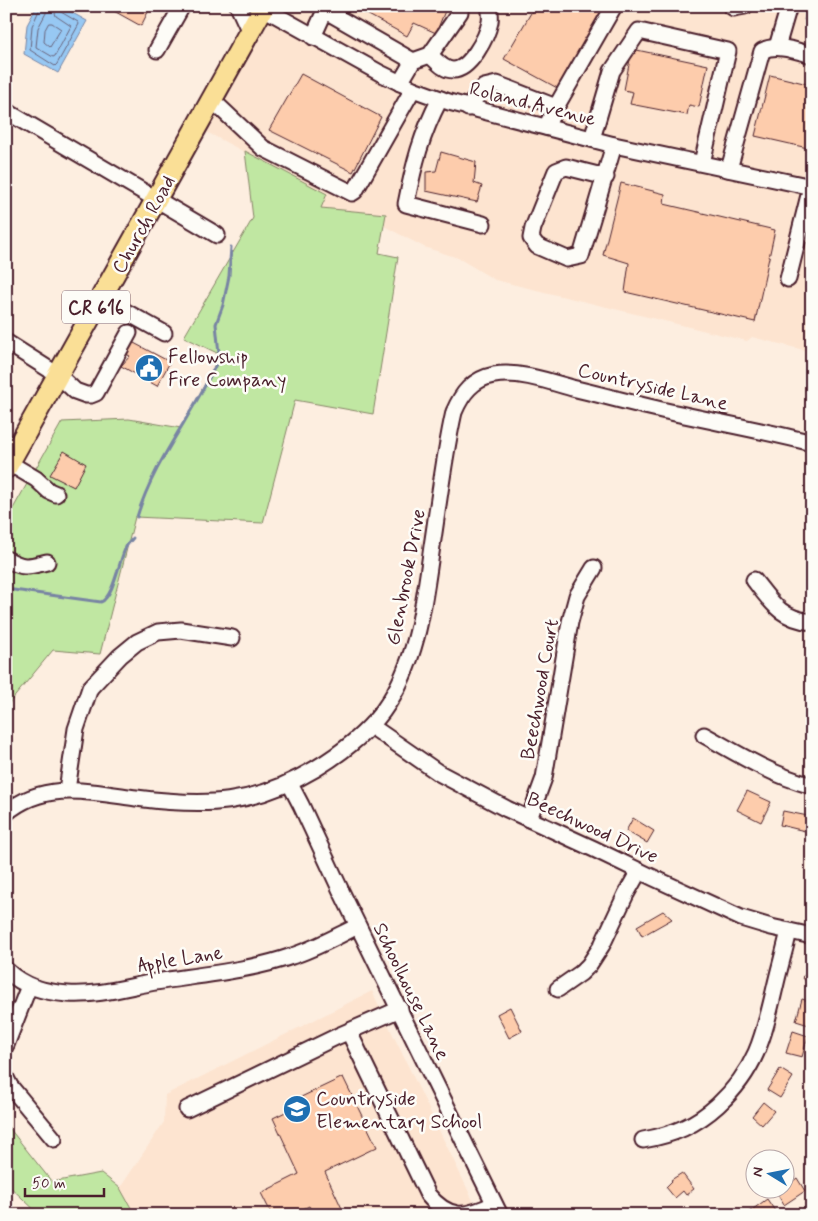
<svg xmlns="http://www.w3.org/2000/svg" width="818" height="1221" font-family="Mynerve,sans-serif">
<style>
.built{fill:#fde4d0}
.green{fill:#c0e7a2;stroke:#858366}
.water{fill:#97c8f3;stroke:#7884a3}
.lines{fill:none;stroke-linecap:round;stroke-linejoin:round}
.shore{stroke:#69637b;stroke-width:1}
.stream{stroke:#7884a3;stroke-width:3}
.building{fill:#fdccac;stroke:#4a1f2b}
.minor-casing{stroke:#4a1f2b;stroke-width:19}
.major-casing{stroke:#4a1f2b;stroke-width:24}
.minor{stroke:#fdfcf7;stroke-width:15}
.major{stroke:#fadf96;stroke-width:20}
.labels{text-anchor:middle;stroke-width:5;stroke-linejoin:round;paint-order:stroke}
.shield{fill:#fdfcf7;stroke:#806168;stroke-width:1}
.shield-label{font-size:19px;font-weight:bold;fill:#4a1f2b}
.street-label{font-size:20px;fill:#4a1f2b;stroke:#fdfcf7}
.poi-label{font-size:20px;fill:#4a1f2b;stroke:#fdfcf7;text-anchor:start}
</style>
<rect width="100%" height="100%" fill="#fdeee0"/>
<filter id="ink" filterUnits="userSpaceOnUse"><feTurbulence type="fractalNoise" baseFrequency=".02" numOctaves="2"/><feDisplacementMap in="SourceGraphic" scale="10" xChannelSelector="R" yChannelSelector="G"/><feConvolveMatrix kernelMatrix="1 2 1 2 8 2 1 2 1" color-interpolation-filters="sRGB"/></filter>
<g filter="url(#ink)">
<g class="built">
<path d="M264,6H812V352L752,337L747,341L495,280L458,258L424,247L357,212L320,208L326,195L197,127Z"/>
<path d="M372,991L480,1215H135L120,1188L164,1122L165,1095Z"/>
</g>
<g class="green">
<path d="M245,151L327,194L321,208L386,214L379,253L398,257L373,414L295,400L263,523L135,517L100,654L53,650L6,707V521L62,422L129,419L181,428L213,369L217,353L184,337L253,218Z"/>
<path d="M6,1124L52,1182L101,1173L120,1188L135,1215H40L6,1183Z"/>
</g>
<path class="water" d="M37,6H60L87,21L58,73L24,54L27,25Z"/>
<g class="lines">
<g class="shore">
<path d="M41,6L32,26L30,50L55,66L57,64L79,24L78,22L61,12L59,6"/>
<path d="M47,6L46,13L38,28L36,47L53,57L55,56L71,26L56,16L53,6"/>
<path d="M49,23H52L61,29L50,47L44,42L45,30Z"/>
</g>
<g class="stream">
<path d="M137,517C154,460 194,414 218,360L219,354L216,324L223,305L229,276L231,247"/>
<path d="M6,589L101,602C114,596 119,560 126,547C127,544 131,541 133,538"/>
</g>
</g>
<g class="building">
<path d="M105,6H151L141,26Z"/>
<path d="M352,6H447L436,33L414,23L407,36Z"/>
<path d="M535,6H592L604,13L561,90L504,59Z"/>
<path d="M808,6H812V22L804,20Z"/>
<path d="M632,49L708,65L699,107L689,105L687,115L630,104L633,92L624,90Z"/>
<path d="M301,74L381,117L353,172L269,130Z"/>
<path d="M770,75L812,85V149L755,136Z"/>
<path d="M441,152L476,162L474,183L482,186L477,202L426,191V172L436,171Z"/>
<path d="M621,183L665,194L664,204L775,230L755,322L625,292L629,263L603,255Z"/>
<path d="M132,342L170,362L157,386L121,366L130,356L126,354Z"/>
<path d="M64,451L86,464L74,487L50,475Z"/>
<path d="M747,791L771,802L761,822L737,810Z"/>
<path d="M783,811L808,816L805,831L780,825Z"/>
<path d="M633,818L654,831L647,843L626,831Z"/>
<path d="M663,911L672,919L642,936L637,926Z"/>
<path d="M812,968V988L802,977Z"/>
<path d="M802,999L812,1002V1026L796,1021Z"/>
<path d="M510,1007L522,1031L509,1038L497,1014Z"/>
<path d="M793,1031L808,1036L802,1057L786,1053Z"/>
<path d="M780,1069L793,1077L780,1098L767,1090Z"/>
<path d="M343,1077L377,1147L325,1172L345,1215H314L309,1206L291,1215H272L261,1193L299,1174L273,1118L300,1105L297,1099Z"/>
<path d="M763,1102L774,1111L762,1125L752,1116Z"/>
<path d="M682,1173L694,1189L686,1195L683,1191L675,1198L666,1187L672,1181L671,1180Z"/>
<path d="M797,1178L805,1191L784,1205L776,1192L782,1188H786V1186Z"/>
<path d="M767,1199L775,1211L770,1215H751L749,1212Z"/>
</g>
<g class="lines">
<defs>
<g id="minor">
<path d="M238,6L250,32"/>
<path d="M731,6L734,8L745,6"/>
<path d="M263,8L380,73L413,89L449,102L614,145L812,187"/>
<path d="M326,11L413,61"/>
<path d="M313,37L327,6"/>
<path d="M777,47L789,6"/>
<path d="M157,50L182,6"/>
<path d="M430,55C437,61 443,70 453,70C470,70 487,37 490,22C491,17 490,11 489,6"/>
<path d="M400,83L413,61L430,55L460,12L461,6"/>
<path d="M440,99C421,135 414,164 406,204L483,224"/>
<path d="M212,100L263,148L352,193L355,191L413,89"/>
<path d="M556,107L614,6"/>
<path d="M468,108L484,87L497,84L556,107L546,127"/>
<path d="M6,111L217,235"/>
<path d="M592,139L612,71L639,31L728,51L702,163"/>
<path d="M729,169L762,51C776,43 797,51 812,55"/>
<path d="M606,177L566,167L556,171L533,228L531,238L537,246L567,259L581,256L614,145"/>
<path d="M788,279L811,187"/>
<path d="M101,298L164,333"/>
<path d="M6,342L58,375L75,391L86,395H91L96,393L129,333"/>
<path d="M9,463L36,479L49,491L56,494"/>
<path d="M6,559C25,569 27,567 47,562"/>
<path d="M754,580C772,603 781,619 812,622"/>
<path d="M371,726L439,773L507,809L594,849L654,878L741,918L771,927L812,936"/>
<path d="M704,735C739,755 772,775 812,786"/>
<path d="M290,784L301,805L341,891L500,1215"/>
<path d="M67,790L76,729L90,688L120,656L137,642L158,632L181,630L232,638"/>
<path d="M6,813C44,780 92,792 136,798C206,807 253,806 315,769C340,754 365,735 383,711C418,662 424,603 432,546C439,501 444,456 454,412C462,393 473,379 494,375C519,371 548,381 572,388C598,394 623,401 649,407C703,420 758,429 812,443"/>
<path d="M529,819L544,778L570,622L577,596L594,568"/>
<path d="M6,970C24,987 44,992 68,994C97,996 127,987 155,982C200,975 249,971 292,956C315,949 337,936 358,926"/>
<path d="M558,989L581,973L589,965L602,945L626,894L639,871"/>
<path d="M349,1032L428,1195C450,1221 466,1217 494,1204"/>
<path d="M6,1045L29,986"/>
<path d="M6,1078L10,1086L54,1139"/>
<path d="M187,1109L338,1036L400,1009"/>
<path d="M643,1140C673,1135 696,1125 718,1105C758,1068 764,1034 776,983C780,966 785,949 789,931"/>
</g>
<path id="major" d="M6,468L264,6"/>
</defs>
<use href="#minor" class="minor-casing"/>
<use href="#major" class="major-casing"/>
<use href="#minor" class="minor"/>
<use href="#major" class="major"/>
</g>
</g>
<defs>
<symbol id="civic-disc" viewBox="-11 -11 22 22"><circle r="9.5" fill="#1f6fb2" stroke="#fdfcf7"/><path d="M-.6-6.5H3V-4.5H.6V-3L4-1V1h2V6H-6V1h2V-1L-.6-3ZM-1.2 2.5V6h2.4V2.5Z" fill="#fff"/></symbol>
<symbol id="school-disc" viewBox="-11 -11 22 22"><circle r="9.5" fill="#1f6fb2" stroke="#fdfcf7"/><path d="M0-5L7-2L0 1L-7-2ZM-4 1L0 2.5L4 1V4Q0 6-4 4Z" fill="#fff"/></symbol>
</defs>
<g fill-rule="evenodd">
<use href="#civic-disc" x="133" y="352" width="32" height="32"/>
<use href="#school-disc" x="281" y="1093" width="32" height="32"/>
</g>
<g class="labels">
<rect class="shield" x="62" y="290.5" width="68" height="33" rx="4"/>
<g class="shield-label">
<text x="96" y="314">CR 616</text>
</g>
<g class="street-label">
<text transform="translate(533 103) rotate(14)" y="7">Roland Avenue</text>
<text transform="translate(143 224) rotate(-61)" y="7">Church Road</text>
<text transform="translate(653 386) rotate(13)" y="7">Countryside Lane</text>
<text transform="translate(405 577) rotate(-79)" y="7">Glenbrook Drive</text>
<text transform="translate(539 689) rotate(-80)" y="7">Beechwood Court</text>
<text transform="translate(593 827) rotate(25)" y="7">Beechwood Drive</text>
<text transform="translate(180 958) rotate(-9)" y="7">Apple Lane</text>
<text transform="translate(412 991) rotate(64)" y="7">Schoolhouse Lane</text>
</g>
<g class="poi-label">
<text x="168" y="363">Fellowship<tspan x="168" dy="23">Fire Company</tspan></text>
<text x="316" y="1105">Countryside<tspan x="316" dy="23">Elementary School</tspan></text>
</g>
</g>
<rect width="818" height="1221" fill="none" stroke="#fdfcf7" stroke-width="25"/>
<rect x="12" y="12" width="793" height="1196" fill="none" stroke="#4a1f2b" stroke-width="2" filter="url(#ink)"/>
<g transform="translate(770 1174) rotate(280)"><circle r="24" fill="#fdfcf7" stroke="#b5a4a5"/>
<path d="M0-4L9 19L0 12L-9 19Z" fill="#1f6fb2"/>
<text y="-8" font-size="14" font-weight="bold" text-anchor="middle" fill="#4a1f2b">N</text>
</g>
<path d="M25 1188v8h79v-8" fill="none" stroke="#4a1f2b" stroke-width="2.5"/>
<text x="32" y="1188" font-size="15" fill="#4a1f2b" stroke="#fdfcf7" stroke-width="4" paint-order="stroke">50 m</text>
</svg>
